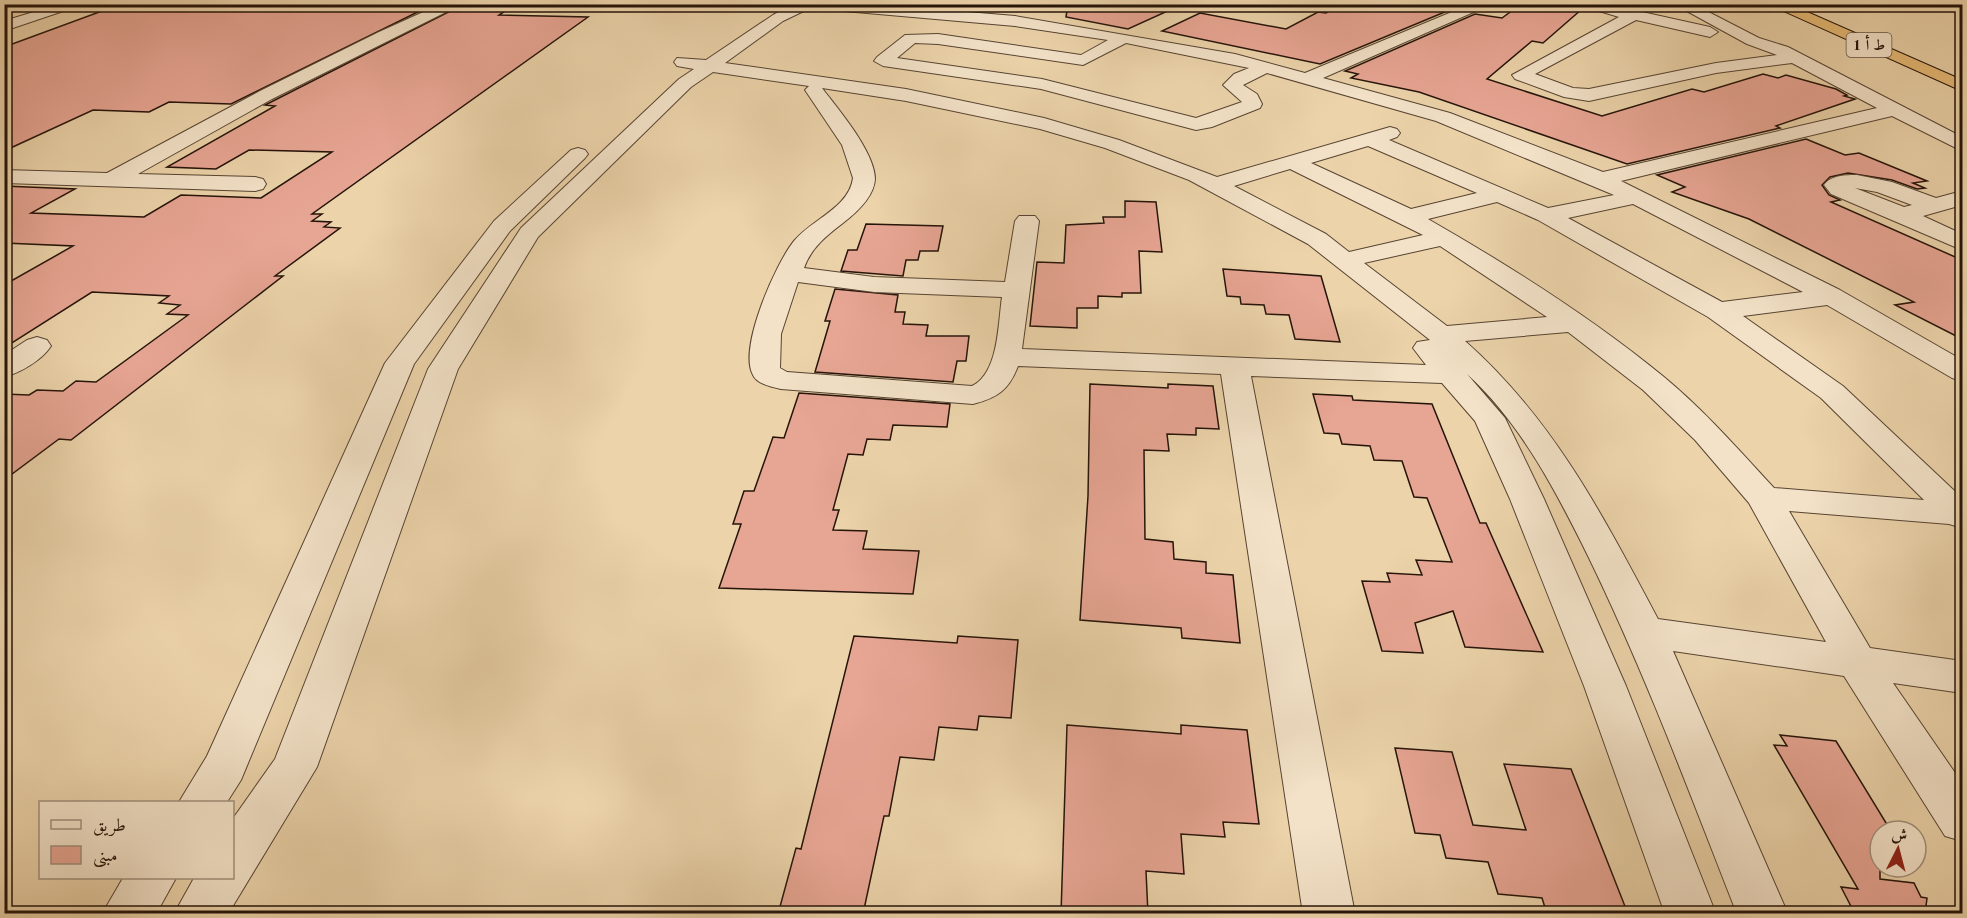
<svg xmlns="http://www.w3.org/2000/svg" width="1967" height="918" font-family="'Old Standard TT',Amiri,serif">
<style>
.building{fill:#e7a593;stroke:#25140a;stroke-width:1.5}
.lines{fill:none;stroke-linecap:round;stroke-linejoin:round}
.minor-casing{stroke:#574432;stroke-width:2}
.highway-casing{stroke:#25140a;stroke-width:2}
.minor{fill:#f3e2c8;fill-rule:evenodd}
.highway{fill:#e6ba75;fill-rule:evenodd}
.labels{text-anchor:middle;stroke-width:6;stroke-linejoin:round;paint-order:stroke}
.shield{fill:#f3e2c8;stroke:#635243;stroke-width:1.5}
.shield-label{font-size:15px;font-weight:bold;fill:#25140a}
</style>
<rect width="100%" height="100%" fill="#ecd3aa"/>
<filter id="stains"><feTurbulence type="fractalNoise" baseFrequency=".00333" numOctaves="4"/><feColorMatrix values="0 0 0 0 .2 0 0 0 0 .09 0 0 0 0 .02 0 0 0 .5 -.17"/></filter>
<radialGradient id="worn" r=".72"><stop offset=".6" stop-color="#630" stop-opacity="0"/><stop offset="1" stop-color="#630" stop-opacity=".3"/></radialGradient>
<g class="building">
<path d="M121,4L325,10V4H434L231,104L169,102L149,112L93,110L4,151V47Z"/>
<path d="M464,4H516L499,15L588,17L312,214H322L312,221L331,222L324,227L340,228L275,276H283L71,440L59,439L4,480V394L29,395L37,390L63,391L76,381L96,382L188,315L167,314L180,305L159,303L169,296L92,292L4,348V285L73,246L4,243V186L75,189L31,213L144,217L181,195L261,198L332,152L249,150L216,169L167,167L275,106L265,105L273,101Z"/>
<path d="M1068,4H1183L1128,29L1066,17Z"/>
<path d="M1341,4H1425L1452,9L1320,64L1162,31L1200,13L1286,29L1318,12L1326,13Z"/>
<path d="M1521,4H1553L1582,9L1543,43L1532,41L1487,79L1602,116L1692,89L1704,92L1763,74L1778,78L1786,75L1836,89L1847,95L1844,96L1855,99L1776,126L1780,128L1627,164L1419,92L1351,78L1358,74L1345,71L1475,14L1502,18Z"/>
<path d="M1806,139L1845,155L1859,153L1927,181L1913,183L1925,188L1917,189L1892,180L1848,173L1830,177L1822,185L1829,195L1840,200L1831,202L1962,260V339L1895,305L1914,302L1749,219L1672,192L1685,187L1657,175Z"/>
<path d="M1125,201L1156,202L1162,252L1139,251L1141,293H1122V297L1098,296V308H1077V328L1030,326L1037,262L1064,263L1066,225L1104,223L1103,217H1125Z"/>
<path d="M866,224L943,226L938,251H920L918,260H906L903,276L841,271L848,250H857Z"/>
<path d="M1223,269L1321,276L1340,342L1295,339L1289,315L1266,314L1264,305L1241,304L1240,297L1227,296Z"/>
<path d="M835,289L898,295L895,312H905L903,324L928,325L926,336H969L966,361H957L953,382L815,372L830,321H825Z"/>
<path d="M1090,384L1168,388V384L1213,386L1219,429L1196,428V435L1167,434L1169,451L1144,450L1145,539L1173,542L1174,559L1206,562V573L1233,575L1240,643L1182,638L1181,628L1080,620L1088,496Z"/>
<path d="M799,393L950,404L947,427L893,425L890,440L867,439L863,455L848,454L833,510H839L833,530L867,531L863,549L919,551L913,594L719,588L741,524H733L744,491H754L773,437L784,438Z"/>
<path d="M1313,394L1352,396L1353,400L1432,404L1480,523H1486L1543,652L1465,647L1453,611L1415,623L1423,653L1382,651L1362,581L1390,582L1387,573L1422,575L1416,560L1452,562L1427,498L1414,497L1402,461L1374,460L1370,446L1342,444L1339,434L1324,433Z"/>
<path d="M854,636L957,643L958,636L1018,640L1011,718L979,716L977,730L939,727L934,760L900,757L889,816H884L863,914H778L796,848L801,849Z"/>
<path d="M1067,725L1181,734V725L1247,730L1259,824L1223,822L1225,837L1181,834L1184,874L1146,871L1148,914H1061Z"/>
<path d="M1780,735L1836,741L1891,831H1880V879L1914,883L1921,897L1927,898L1926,906L1931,914H1855L1841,887L1858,889L1774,745L1787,746Z"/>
<path d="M1395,748L1452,752L1473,825L1526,830L1504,764L1571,769L1628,914H1547L1542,898L1498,894L1488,862L1446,858L1440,835L1415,833Z"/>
</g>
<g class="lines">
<defs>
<g id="minor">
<path d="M60,4H84L4,31V21Z"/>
<path d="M441,4H462L272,99L138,174L255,177L263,179L266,184L263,189L255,191L4,183V170L107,173L260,91L379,32Z"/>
<path d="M793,4H872L1015,16L1235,54L1305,73L1471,4H1492L1323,78L1450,113L1603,172L1877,108L1792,63L1716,73L1589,101L1564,97L1515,79L1512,75L1619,17L1576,4H1606L1710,27L1718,32L1710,37L1636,20L1535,74L1573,88L1589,89L1716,63L1777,55L1747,44L1674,4H1693L1759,38L1788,47L1962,137V151L1892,116L1621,181L1840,290L1962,360V381L1952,378L1827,305L1743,316L1843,386L1962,498V528L1949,524L1789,511L1870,648L1962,661V693L1893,683L1962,783V841L1945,836L1844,676L1673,651L1788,914H1737C1690,794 1645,673 1589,558C1557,493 1521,423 1467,374L1505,418L1544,499L1626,686L1716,914H1665L1584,686L1510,499L1475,421L1442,383L1251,376L1355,914H1303L1221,374L1018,366C1009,390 997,398 973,404L781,389C772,387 757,384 753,375C738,348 776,263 794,241C812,219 849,208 853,178L842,145L805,90L809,86L713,72L691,87L538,237L458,369L317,767L228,914H174L194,878H232V820L275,759L428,369L521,228L679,79L694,69L677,66L674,62L677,58L706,60L773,15ZM810,8L1015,26L1108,40L1081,55L938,34L905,35L877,57L874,61L883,66L1041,89L1196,130L1212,127L1260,108L1262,104L1257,94L1243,85L1267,73L1436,121L1614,195L1548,208L1389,140L1397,137L1400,133L1397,129L1390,127L1217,177L1119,140L1044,118L906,89L725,63L783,21ZM915,43L938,44L1083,65L1126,43L1249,68L1234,74L1223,85L1242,102L1196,118L1042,79L897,58ZM822,88L906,101L1040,129L1105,148L1189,180L1308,244L1430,340L1417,342L1413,348L1426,365L1022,349L1039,221L1035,216H1019L1015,221L1005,282L874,277L804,268C811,248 826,236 843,223C856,213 874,197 875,179C875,152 838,109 822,88ZM1368,146L1477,193L1411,209L1311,163ZM1290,169L1423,235L1349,252L1326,234L1234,186ZM1497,202L1538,220L1708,317L1821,398L1924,500L1774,488C1739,450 1704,410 1664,377C1592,318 1510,266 1428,219ZM1633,204L1803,292L1722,302L1568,218ZM1440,246L1547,317L1447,326L1364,263ZM798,282L874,292L1002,297C998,323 999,373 972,386L787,372L780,368L781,334ZM1568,332L1643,390L1695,440L1749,503L1826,642L1658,619C1603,516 1554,420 1465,341Z"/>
<path d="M578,148L585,150L588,154L585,158L510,231L414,364L241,780L227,802H179L207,756L385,363L494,221L571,150Z"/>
<path d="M1857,175L1892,182L1936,198L1962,191V205L1923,216L1962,234V250L1831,194L1824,185C1831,175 1846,175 1857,175ZM1855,188L1877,192L1912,205L1904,207Z"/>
<path d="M37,337L47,340L51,346C42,360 20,373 4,377V355L27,340Z"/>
<path d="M123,878H176L156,914H102Z"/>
</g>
<path id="highway" d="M1768,4H1789L1962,80V91Z"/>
</defs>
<use href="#minor" class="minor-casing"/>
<use href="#highway" class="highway-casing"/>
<use href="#minor" class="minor"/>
<use href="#highway" class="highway"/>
</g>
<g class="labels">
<rect class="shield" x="1846.5" y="33" width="45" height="24" rx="4.5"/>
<g class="shield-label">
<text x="1869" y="50">ط أ 1</text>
</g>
</g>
<rect width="1967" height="918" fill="none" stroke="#ecd3aa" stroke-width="24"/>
<rect x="6" y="6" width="1955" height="906" fill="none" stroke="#25140a" stroke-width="3"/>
<rect x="12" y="12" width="1943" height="894" fill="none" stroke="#25140a" stroke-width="1.5"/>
<rect x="39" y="801" width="195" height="78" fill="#f3e2c8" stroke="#a1907c" stroke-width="1.5"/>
<rect x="51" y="820" width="30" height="9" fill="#f3e2c8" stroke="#a1907c" stroke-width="1.5"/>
<text x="93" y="831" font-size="18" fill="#25140a">طريق</text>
<rect x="51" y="846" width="30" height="18" fill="#e7a593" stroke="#a1907c" stroke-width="1.5"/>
<text x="93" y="861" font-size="18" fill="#25140a">مبنى</text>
<g transform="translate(1898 849) rotate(6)"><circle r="28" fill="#f3e2c8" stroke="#a1907c" stroke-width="1.5"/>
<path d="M0-4.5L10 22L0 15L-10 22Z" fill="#8f2418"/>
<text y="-9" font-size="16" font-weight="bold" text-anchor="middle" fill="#25140a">ش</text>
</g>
<rect width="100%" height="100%" filter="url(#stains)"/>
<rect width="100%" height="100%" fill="url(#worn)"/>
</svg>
